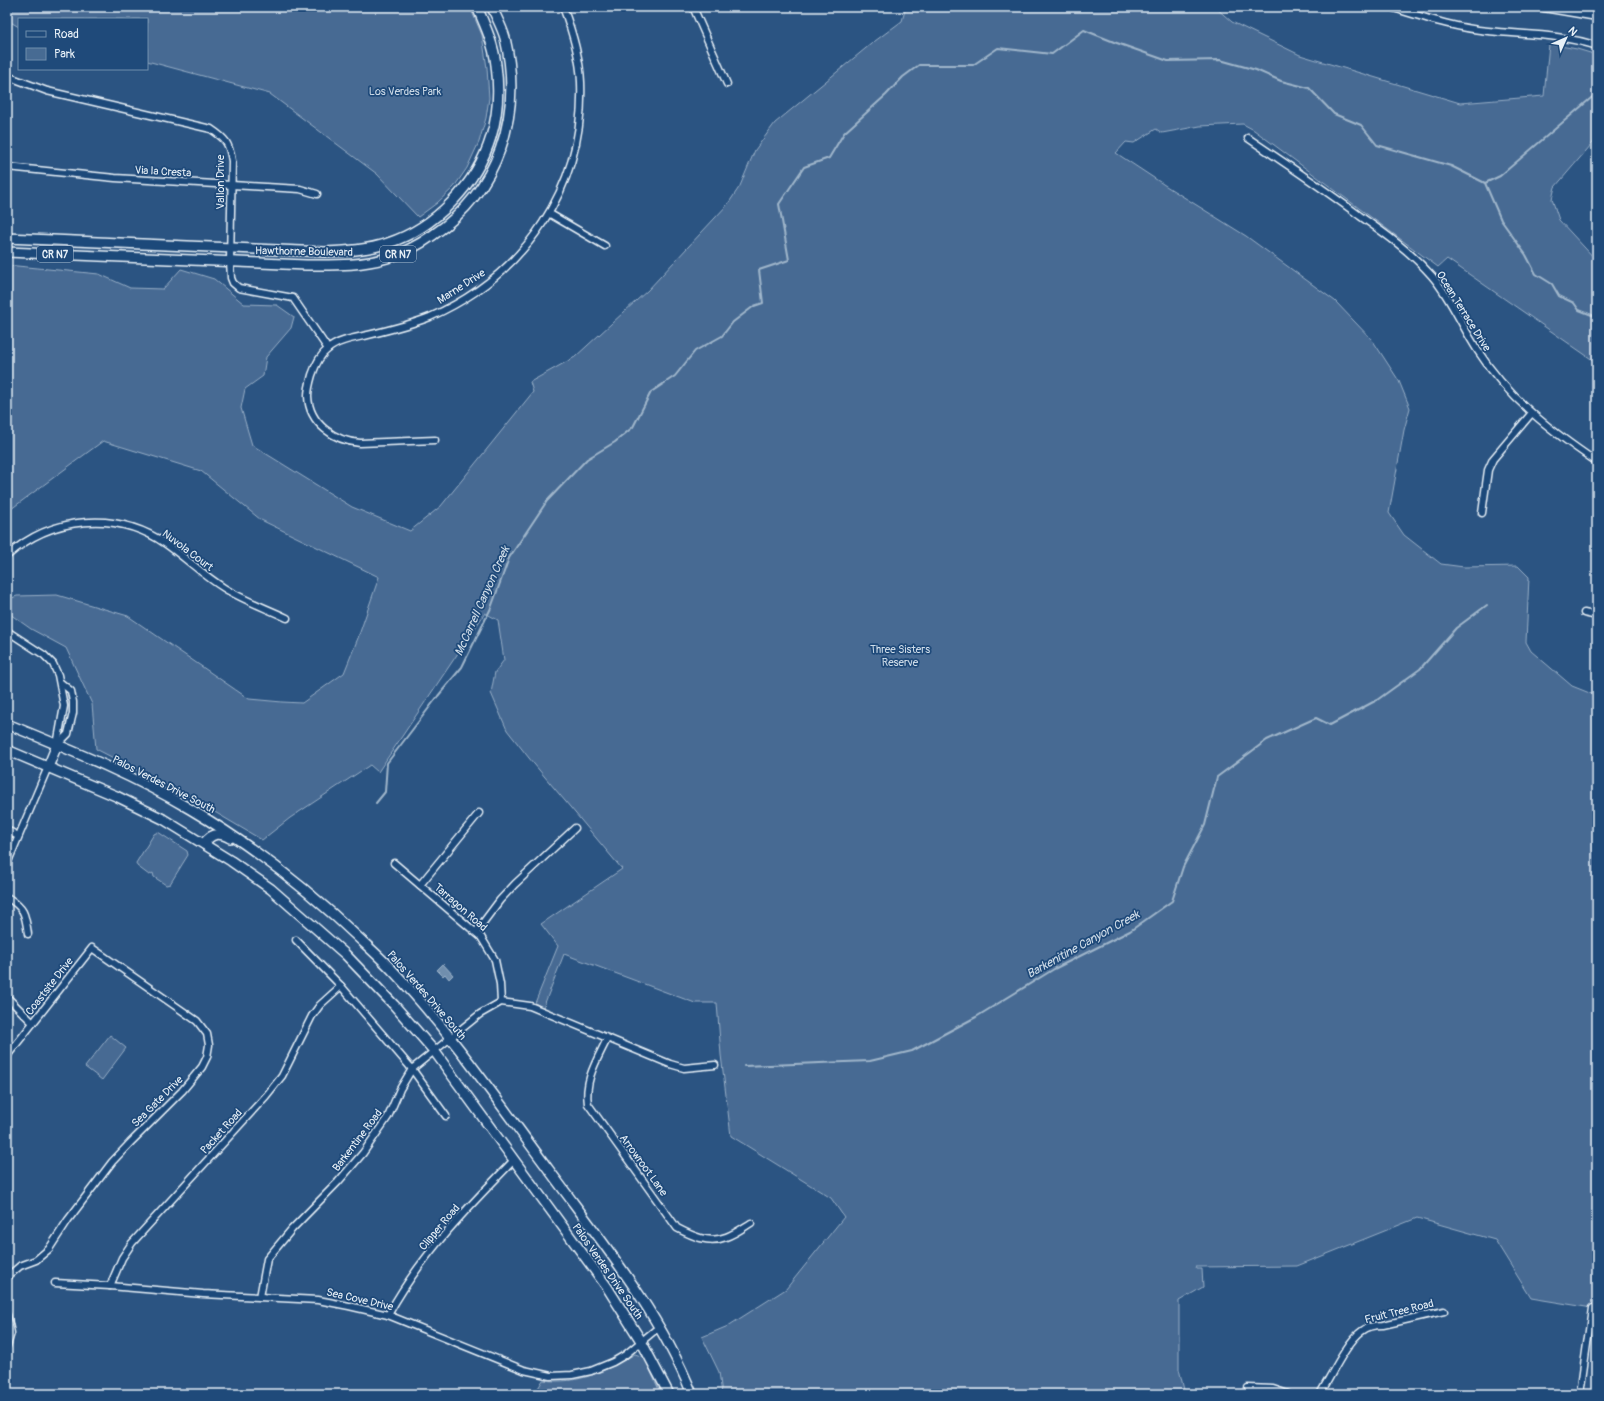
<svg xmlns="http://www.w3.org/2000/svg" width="1604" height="1401" font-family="Pangolin,sans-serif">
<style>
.green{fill:#476b93;stroke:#98aec6}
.water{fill:#708ead;stroke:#a0b6cb}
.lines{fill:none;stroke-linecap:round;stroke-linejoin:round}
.stream{stroke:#a0b6cb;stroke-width:2}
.minor-casing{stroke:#e8f1f8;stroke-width:9}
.secondary-casing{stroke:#e8f1f8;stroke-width:11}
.primary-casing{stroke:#e8f1f8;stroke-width:12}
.minor{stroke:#1f4a7a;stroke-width:6}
.secondary{stroke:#1f4a7a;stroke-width:8}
.primary{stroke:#1f4a7a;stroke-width:9}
.labels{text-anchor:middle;stroke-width:3.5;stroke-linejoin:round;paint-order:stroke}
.shield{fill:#1f4a7a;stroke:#acbfd2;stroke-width:1}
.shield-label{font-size:10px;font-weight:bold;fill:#e8f1f8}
.park-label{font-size:11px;fill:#d0dde9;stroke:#1f4a7a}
.street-label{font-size:11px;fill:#e8f1f8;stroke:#1f4a7a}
.water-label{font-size:12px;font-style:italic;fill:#d0dde9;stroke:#1f4a7a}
</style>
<rect width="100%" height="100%" fill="#2b5482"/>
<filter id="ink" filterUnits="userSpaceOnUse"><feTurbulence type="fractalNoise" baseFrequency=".025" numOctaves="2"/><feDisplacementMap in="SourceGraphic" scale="8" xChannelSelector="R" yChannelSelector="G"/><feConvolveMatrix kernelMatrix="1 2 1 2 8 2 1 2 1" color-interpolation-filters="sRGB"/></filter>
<g filter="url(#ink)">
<g class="green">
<path d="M7,7H470L482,35L487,68L489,98L486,118L479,142L467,168L454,187L437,203L418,217L377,174L270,94L147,61V19H19V27L7,20Z"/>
<path d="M906,7H1215L1232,22L1300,55L1460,103L1544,96L1549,44L1577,49L1597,55V138L1555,187L1552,199L1559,220L1597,261V363L1447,259L1438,267L1254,130L1243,124L1200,126L1162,133L1156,129L1134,143L1126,142L1116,153L1166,186L1246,236L1335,301L1373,341L1399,381L1410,408L1404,430L1389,513L1404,535L1441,564L1464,567L1518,566L1529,577L1526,642L1531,651L1572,686L1597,696V1311L1592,1308L1531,1298L1495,1240L1417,1218L1297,1266L1196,1267L1197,1269H1202L1203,1287L1179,1301V1369L1185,1394H722L719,1372L702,1337L728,1326L786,1289L844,1217L831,1198L731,1136L721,1055L717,1003H695L564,954L543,1008L535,1003L558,946L541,924L622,869L529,758L507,730L491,693L495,672L504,660L498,620L485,613L378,772L370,765L290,818L262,840L191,798L96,749L92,704L66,648L31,629L7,612V600L17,596L57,595L128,616L249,699L282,702L302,703L344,673L358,638L379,577L261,520L201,471L103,441L7,512V265L99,274L130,288L163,289L181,269L214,279L244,304L277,305L294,317L291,328L266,357L263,376L245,389L241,408L252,445L352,507L410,531L441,506L533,392L530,382L575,357L648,290L728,204L740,186L755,150L775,123L871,44L902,21Z"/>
<path d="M158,832L187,851L188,855L170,884L166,885L154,877L153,873L149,875L137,866L136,863L154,834Z"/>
<path d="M110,1035L126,1048L102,1080L85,1067Z"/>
<path d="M635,1354L644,1357L661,1394H536L537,1390L543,1380C579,1385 605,1371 635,1354Z"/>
</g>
<path class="water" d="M443,964L453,975L449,979L445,974L443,976L437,970Z"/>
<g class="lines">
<g class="stream">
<path d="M1485,183L1501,220L1526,255L1536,274L1552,284L1559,296L1574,303L1579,310L1597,317"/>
<path d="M376,803L385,792L387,763L438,696L462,667L491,608L509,558L547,501L587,459L615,442L633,427L651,392L675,376L695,351L722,336L733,322L754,306L763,303L759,270L789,260L779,204L804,167L829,158L844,133L886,95L903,77L919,65H973L998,48L1052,54L1084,30L1114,42L1168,61L1220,60L1256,70L1281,81L1309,88L1334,114L1361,125L1377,145L1451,166L1485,183L1500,176L1597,93"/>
<path d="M744,1066L870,1061L912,1051L976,1017L1054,969L1130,931L1172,901L1183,867L1205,825L1217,777L1267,740L1316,718L1330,725L1377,700L1420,669L1456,628L1487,605"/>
</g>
<defs>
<g id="minor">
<path d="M693,7L727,84"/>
<path d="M1390,7C1423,17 1455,28 1488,31C1525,35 1562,34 1597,46"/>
<path d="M7,76L47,91L211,129C226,139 229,143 232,161L230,261L231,278L233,283L239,288L293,298L328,349"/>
<path d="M1248,138C1286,164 1324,189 1360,216C1386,234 1411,252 1432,276C1451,298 1462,327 1478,351C1508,398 1551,431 1597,462"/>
<path d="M7,167L115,178L300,189L317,194"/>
<path d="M550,214L605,246"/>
<path d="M435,440L360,443C335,441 309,424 308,396C308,389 310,382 312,375C315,366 320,355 328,349C339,340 355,338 368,335C389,330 410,325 430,317C525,275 585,187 581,82C580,56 572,31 563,7"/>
<path d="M1482,513L1488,470L1493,459L1531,414"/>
<path d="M7,556C51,516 117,510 166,544C186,558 203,575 224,588C243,600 266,608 287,618"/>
<path d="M1584,613L1597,616"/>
<path d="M7,631L44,655L53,664L58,675L64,706L57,745"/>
<path d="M57,745L68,734L73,713V702L71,691L61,683"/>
<path d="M7,830L18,836"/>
<path d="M394,863L481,937L495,960L500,984L501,1002"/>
<path d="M7,864L48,767"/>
<path d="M420,885L479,813"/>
<path d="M7,897C25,909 25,913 28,934"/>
<path d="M476,932L500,900L515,884L575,828"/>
<path d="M296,940L341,986L412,1069L446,1116"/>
<path d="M7,997L33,1023"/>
<path d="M607,1039C597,1060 584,1080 588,1104L677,1228C692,1236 709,1244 726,1237C735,1234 743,1228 751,1223"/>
<path d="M7,1056L92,948L197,1021L207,1034L209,1045L207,1057L202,1067L182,1091L130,1143L112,1162L68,1220L49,1249L36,1260L20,1266L7,1277"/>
<path d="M55,1283L110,1286L203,1294L318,1300L349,1306L388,1315L524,1370L551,1376L572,1375L591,1371L613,1362L625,1355L659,1327"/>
<path d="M110,1286L122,1258L132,1243L266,1096L282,1076L312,1016L320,1005L341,986"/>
<path d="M260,1297L267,1259L292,1229L338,1182L363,1153L388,1117L400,1089L412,1069L480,1014L501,1002L530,1006L670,1064L684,1068L715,1065"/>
<path d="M7,1315L11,1333L7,1346"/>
<path d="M388,1315C420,1256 468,1207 514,1160"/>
<path d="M1248,1388L1273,1389L1288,1394"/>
<path d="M1320,1394C1330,1378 1348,1340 1362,1331C1368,1326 1376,1325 1383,1325L1444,1311"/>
<path d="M1580,1394L1592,1308"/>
</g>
<path id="secondary" d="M1544,7L1597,16"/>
<g id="primary">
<path d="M7,238L325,252C347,251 368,250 388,243C435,228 477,184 491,137C498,115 499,88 496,65C494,45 485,25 477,7"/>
<path d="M7,252L306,265C334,265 360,266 387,258C404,253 419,245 433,235C499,190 523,115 505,38C502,27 496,17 492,7"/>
<path d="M7,724C68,749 133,775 190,809C253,846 310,891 362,941C373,951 384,961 394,972C451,1033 499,1103 549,1170C601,1241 659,1311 692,1394"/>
<path d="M7,750L116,796L163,819L231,861L271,889L345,954L394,1005L435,1052L514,1160L607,1287L641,1341L669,1394"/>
<path d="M48,767L57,745"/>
<path d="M204,844C211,833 219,832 230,838"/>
</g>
</defs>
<use href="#minor" class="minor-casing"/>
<use href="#secondary" class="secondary-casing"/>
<use href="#primary" class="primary-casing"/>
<use href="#minor" class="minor"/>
<use href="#secondary" class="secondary"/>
<use href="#primary" class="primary"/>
</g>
</g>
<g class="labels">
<g class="shield">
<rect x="37" y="246" width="36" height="16" rx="3"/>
<rect x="380" y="246" width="36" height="16" rx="3"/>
</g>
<g class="shield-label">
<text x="55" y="258">CR N7</text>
<text x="398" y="258">CR N7</text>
</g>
<g class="park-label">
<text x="405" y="95">Los Verdes Park</text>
<text x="900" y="653">Three Sisters<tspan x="900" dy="13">Reserve</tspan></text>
</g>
<g class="street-label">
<text transform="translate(163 171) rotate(3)" y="4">Via la Cresta</text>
<text transform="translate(220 182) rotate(-90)" y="4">Vallon Drive</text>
<text transform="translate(304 251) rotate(1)" y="4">Hawthorne Boulevard</text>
<text transform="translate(461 286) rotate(-33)" y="4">Marne Drive</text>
<text transform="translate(1464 311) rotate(58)" y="4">Ocean Terrace Drive</text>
<text transform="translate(188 550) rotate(37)" y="4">Nuvola Court</text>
<text transform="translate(164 784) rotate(27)" y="4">Palos Verdes Drive South</text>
<text transform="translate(461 907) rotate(41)" y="4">Tarragon Road</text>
<text transform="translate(49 986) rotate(-52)" y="4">Coastsite Drive</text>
<text transform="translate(427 995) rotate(49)" y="4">Palos Verdes Drive South</text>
<text transform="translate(157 1101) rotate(-45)" y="4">Sea Gate Drive</text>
<text transform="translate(221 1131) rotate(-48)" y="4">Packet Road</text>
<text transform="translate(357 1140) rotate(-53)" y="4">Barkentine Road</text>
<text transform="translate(644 1165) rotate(54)" y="4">Arrowroot Lane</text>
<text transform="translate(439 1227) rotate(-50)" y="4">Clipper Road</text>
<text transform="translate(608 1271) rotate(55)" y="4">Palos Verdes Drive South</text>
<text transform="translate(360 1299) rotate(13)" y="4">Sea Cove Drive</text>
<text transform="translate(1399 1311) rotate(-14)" y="4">Fruit Tree Road</text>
</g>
<g class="water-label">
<text transform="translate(482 601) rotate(-66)" y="4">McCarrell Canyon Creek</text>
<text transform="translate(1083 944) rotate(-29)" y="4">Barkenitine Canyon Creek</text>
</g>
</g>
<rect width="1604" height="1401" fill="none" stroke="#1f4a7a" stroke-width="24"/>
<rect x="12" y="12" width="1580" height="1377" fill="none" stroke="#e8f1f8" stroke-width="1.5" filter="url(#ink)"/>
<rect x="18" y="18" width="130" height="52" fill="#1f4a7a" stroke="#6f8dac"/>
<rect x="26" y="31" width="20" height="6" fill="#1f4a7a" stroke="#6f8dac"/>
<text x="54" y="38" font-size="12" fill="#e8f1f8">Road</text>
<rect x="26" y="48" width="20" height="12" fill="#476b93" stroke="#6f8dac"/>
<text x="54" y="58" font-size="12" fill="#e8f1f8">Park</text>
<g transform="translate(1566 38) rotate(45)" stroke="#1f4a7a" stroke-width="3" paint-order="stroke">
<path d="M0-3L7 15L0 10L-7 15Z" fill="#e8f1f8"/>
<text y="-6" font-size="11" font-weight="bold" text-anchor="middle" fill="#e8f1f8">N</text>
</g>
</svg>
